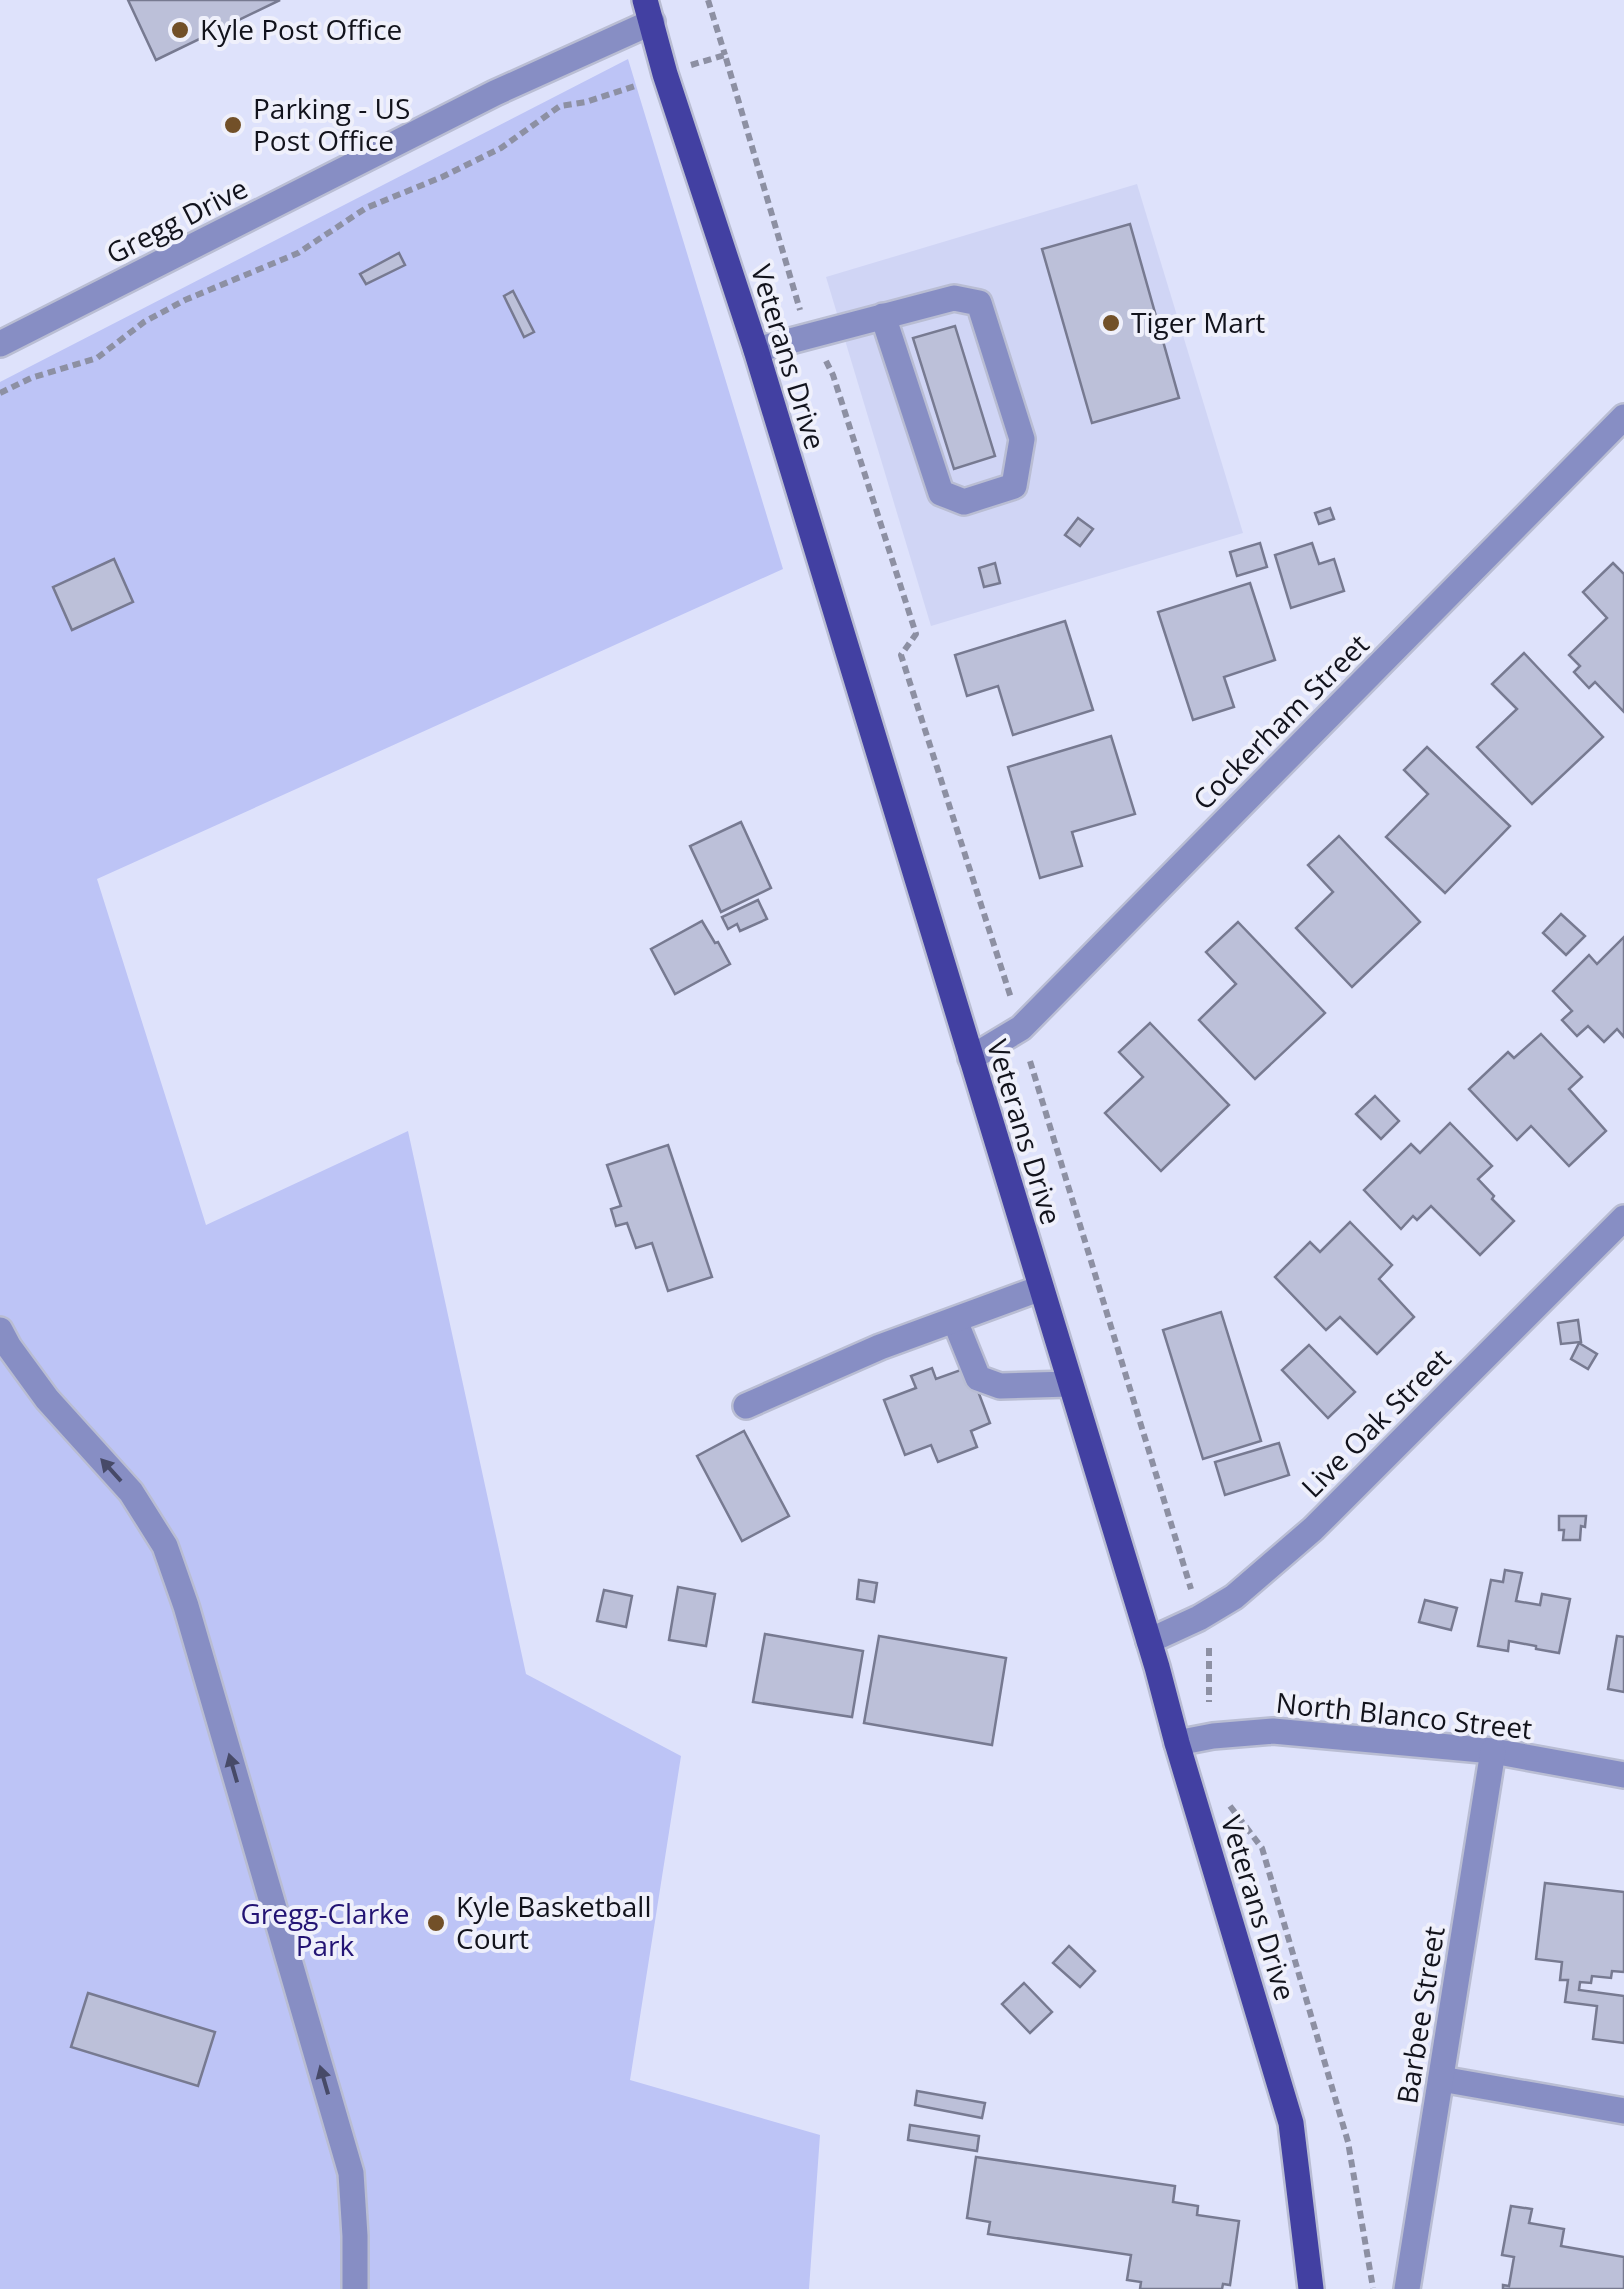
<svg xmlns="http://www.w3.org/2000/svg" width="1624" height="2289" font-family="'Open Sans',sans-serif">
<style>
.built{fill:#d0d5f5}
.green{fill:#bdc4f6}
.building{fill:#bcc0d9;stroke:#777a91;stroke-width:2.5}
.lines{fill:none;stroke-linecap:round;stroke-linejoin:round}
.minor-casing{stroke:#b9bdd3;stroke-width:30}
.major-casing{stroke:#b9bdd3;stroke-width:30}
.path{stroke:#8d90a3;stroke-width:6;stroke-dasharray:8 5;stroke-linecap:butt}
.minor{stroke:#878ec4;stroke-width:25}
.major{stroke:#4240a2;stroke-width:25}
.oneway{fill:#474a68}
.poi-dot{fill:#725028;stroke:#eff0fb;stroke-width:4}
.labels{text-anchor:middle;stroke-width:8;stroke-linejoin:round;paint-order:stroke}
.poi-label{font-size:28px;fill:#12131c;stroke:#eff0fb;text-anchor:start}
.street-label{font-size:28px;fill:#12131c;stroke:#eff0fb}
.park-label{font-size:28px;fill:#231474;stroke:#eff0fb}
</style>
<rect width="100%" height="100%" fill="#dee2fb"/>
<path class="built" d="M1137,184L1243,533L931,626L826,277Z"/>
<path class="green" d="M628,59L783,569L97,879L206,1225L408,1131L526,1674L681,1756L630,2080L820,2135L809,2289H0V382Z"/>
<g class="building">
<path d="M128,0H280L156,60Z"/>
<path d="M1130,224L1179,398L1092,423L1042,249Z"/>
<path d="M399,253L405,265L366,284L360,274Z"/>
<path d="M513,291L534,332L524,337L504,296Z"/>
<path d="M955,326L995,456L954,469L913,338Z"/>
<path d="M1330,508L1334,519L1319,524L1315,513Z"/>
<path d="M1078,518L1093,529L1080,546L1065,535Z"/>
<path d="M1260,543L1267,567L1237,576L1230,552Z"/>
<path d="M1312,543L1319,564L1334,559L1344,591L1291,608L1275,555Z"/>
<path d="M114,559L133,602L72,630L53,587Z"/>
<path d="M995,563L1000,583L984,587L979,568Z"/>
<path d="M1613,563L1624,574V712L1595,682L1589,688L1574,672L1580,666L1569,655L1607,618L1583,592Z"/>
<path d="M1250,583L1275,660L1224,677L1234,707L1193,720L1158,612Z"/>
<path d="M1065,621L1093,710L1013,735L998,686L967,696L955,655Z"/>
<path d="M1524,653L1603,737L1532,804L1477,747L1517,709L1492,684Z"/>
<path d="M1111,736L1135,814L1072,832L1082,866L1040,878L1008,767Z"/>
<path d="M1427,747L1510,826L1445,893L1386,837L1428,794L1404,770Z"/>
<path d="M741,822L771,888L721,912L690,846Z"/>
<path d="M1339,836L1420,922L1352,987L1296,928L1333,892L1308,865Z"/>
<path d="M758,900L767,919L740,931L737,924L728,929L722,917Z"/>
<path d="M1561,914L1585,936L1566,955L1543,933Z"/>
<path d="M702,921L715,943L718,942L730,964L675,994L651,949Z"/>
<path d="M1238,922L1325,1013L1255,1079L1199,1020L1236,984L1206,952Z"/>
<path d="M1624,937V1037L1617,1029L1604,1042L1588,1026L1577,1036L1562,1020L1572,1011L1553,991L1589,955L1597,964Z"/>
<path d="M1150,1023L1229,1105L1161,1171L1105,1113L1143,1077L1119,1052Z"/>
<path d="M1541,1034L1582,1077L1569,1089L1606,1131L1569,1166L1531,1126L1517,1140L1469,1089L1508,1052L1514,1058Z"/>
<path d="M1375,1096L1399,1121L1381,1139L1356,1114Z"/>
<path d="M1450,1123L1492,1166L1478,1179L1494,1196L1492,1199L1514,1221L1480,1255L1431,1206L1417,1220L1413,1216L1401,1229L1364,1190L1411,1144L1420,1153Z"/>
<path d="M668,1145L712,1277L668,1291L652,1243L636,1248L627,1223L616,1226L611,1209L621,1206L607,1165Z"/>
<path d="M1350,1222L1392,1265L1379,1279L1414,1317L1377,1354L1340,1317L1326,1330L1275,1277L1310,1242L1320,1252Z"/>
<path d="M1221,1312L1261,1441L1203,1459L1163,1330Z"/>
<path d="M1578,1320L1581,1342L1561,1344L1558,1323Z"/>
<path d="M1579,1343L1597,1354L1588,1369L1571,1359Z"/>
<path d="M1309,1345L1355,1392L1328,1418L1282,1370Z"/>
<path d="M969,1367L990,1423L971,1431L977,1447L938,1462L931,1445L905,1455L884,1400L916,1388L911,1376L932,1368L936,1379Z"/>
<path d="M744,1431L789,1516L742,1541L697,1456Z"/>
<path d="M1279,1443L1289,1475L1225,1495L1215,1462Z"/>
<path d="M1559,1516H1586L1585,1527L1581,1526L1580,1540H1563L1564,1530H1559Z"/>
<path d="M1505,1570L1522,1573L1516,1601L1540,1605L1542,1594L1570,1599L1559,1653L1536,1649V1646L1509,1641L1508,1651L1478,1646L1491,1580L1503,1582Z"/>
<path d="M859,1580L877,1583L874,1602L857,1599Z"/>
<path d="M678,1587L715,1594L706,1646L669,1640Z"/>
<path d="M604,1590L632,1596L626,1627L597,1621Z"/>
<path d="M1425,1600L1457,1608L1451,1630L1419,1622Z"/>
<path d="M765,1634L863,1651L852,1717L753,1702Z"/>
<path d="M879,1636L1006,1658L992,1745L864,1723Z"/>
<path d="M1617,1636L1624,1637V1692L1608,1689Z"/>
<path d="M1545,1883L1624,1892V1972L1612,1971L1611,1978L1592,1976L1591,1983L1580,1982L1579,1990L1624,1996V2043L1593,2039L1597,2006L1565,2002L1568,1980H1560L1562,1962L1536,1959Z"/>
<path d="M1069,1946L1095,1971L1080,1987L1053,1963Z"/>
<path d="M1024,1983L1052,2012L1030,2033L1002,2004Z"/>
<path d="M88,1993L215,2032L198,2086L71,2047Z"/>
<path d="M917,2091L985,2103L982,2118L915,2105Z"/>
<path d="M910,2125L979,2136L977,2151L908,2140Z"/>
<path d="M976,2157L1175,2186L1173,2202L1198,2206L1197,2215L1239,2221L1230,2285L1223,2284L1222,2289H1140L1141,2282L1127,2280L1131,2255L988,2234L990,2222L967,2218Z"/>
<path d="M1511,2206L1532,2209L1529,2223L1564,2229L1561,2246L1624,2257V2289H1503V2285L1509,2286L1514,2257L1502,2255Z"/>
</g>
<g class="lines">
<defs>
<g id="minor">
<path d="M0,344L495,93L652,22"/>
<path d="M756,350L954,298L979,303L1022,439L1014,486L964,502L941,493L883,316"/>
<path d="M971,1058L1021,1028L1624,417"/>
<path d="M955,1321L978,1378L1000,1386L1070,1384"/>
<path d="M0,1330L9,1347L47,1399L131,1492L165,1546L186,1606L351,2173L355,2236V2289"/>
<path d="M746,1406L880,1347L1041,1288"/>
<path d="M1149,1641L1199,1618L1234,1597L1313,1529L1624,1218"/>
<path d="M1177,1743L1213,1736L1273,1731L1493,1751L1624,1775"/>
<path d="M1441,2079L1624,2111"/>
<path d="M1407,2289L1493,1751"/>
</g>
<path id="major" d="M645,0L665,74L756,350L1157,1667L1177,1743L1291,2123L1311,2289"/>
</defs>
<use href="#minor" class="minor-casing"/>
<use href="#major" class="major-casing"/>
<g class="path">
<path d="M708,0L725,55"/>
<path d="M691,65L725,55L800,310"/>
<path d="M826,361L833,375L916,634L901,655L1011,998"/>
<path d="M0,393L31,378L97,358L144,322L185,300L298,253L366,208L442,177L501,148L560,106L586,102L638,85"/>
<path d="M1030,1061L1191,1589"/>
<path d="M1209,1648V1702"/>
<path d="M1230,1806L1262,1848L1348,2142L1373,2288"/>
</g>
<use href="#minor" class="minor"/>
<use href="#major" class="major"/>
</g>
<defs><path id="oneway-solid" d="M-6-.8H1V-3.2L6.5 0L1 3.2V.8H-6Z" transform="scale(2.5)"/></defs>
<g class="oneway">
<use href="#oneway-solid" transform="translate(111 1470) rotate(-132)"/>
<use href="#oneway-solid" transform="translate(233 1768) rotate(-106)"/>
<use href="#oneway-solid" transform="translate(324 2080) rotate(-106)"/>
</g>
<g class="poi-dot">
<circle cx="180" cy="30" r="10"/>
<circle cx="233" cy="125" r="10"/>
<circle cx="1111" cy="323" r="10"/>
<circle cx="436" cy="1923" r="10"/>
</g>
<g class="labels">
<g class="poi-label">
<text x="200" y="40">Kyle Post Office</text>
<text x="253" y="119">Parking - US<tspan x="253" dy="32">Post Office</tspan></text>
<text x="1131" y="333">Tiger Mart</text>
<text x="456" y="1917">Kyle Basketball<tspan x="456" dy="32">Court</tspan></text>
</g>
<g class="street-label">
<text transform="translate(177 221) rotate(-27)" y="10">Gregg Drive</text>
<text transform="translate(788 357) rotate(73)" y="10">Veterans Drive</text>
<text transform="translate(1281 722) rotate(-45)" y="10">Cockerham Street</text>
<text transform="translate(1024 1132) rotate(73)" y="10">Veterans Drive</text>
<text transform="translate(1376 1423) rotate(-45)" y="10">Live Oak Street</text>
<text transform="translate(1404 1716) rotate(6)" y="10">North Blanco Street</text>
<text transform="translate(1258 1908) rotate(73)" y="10">Veterans Drive</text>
<text transform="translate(1421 2015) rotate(-81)" y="10">Barbee Street</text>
</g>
<g class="park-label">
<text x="325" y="1924">Gregg-Clarke<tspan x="325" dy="32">Park</tspan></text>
</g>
</g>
</svg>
